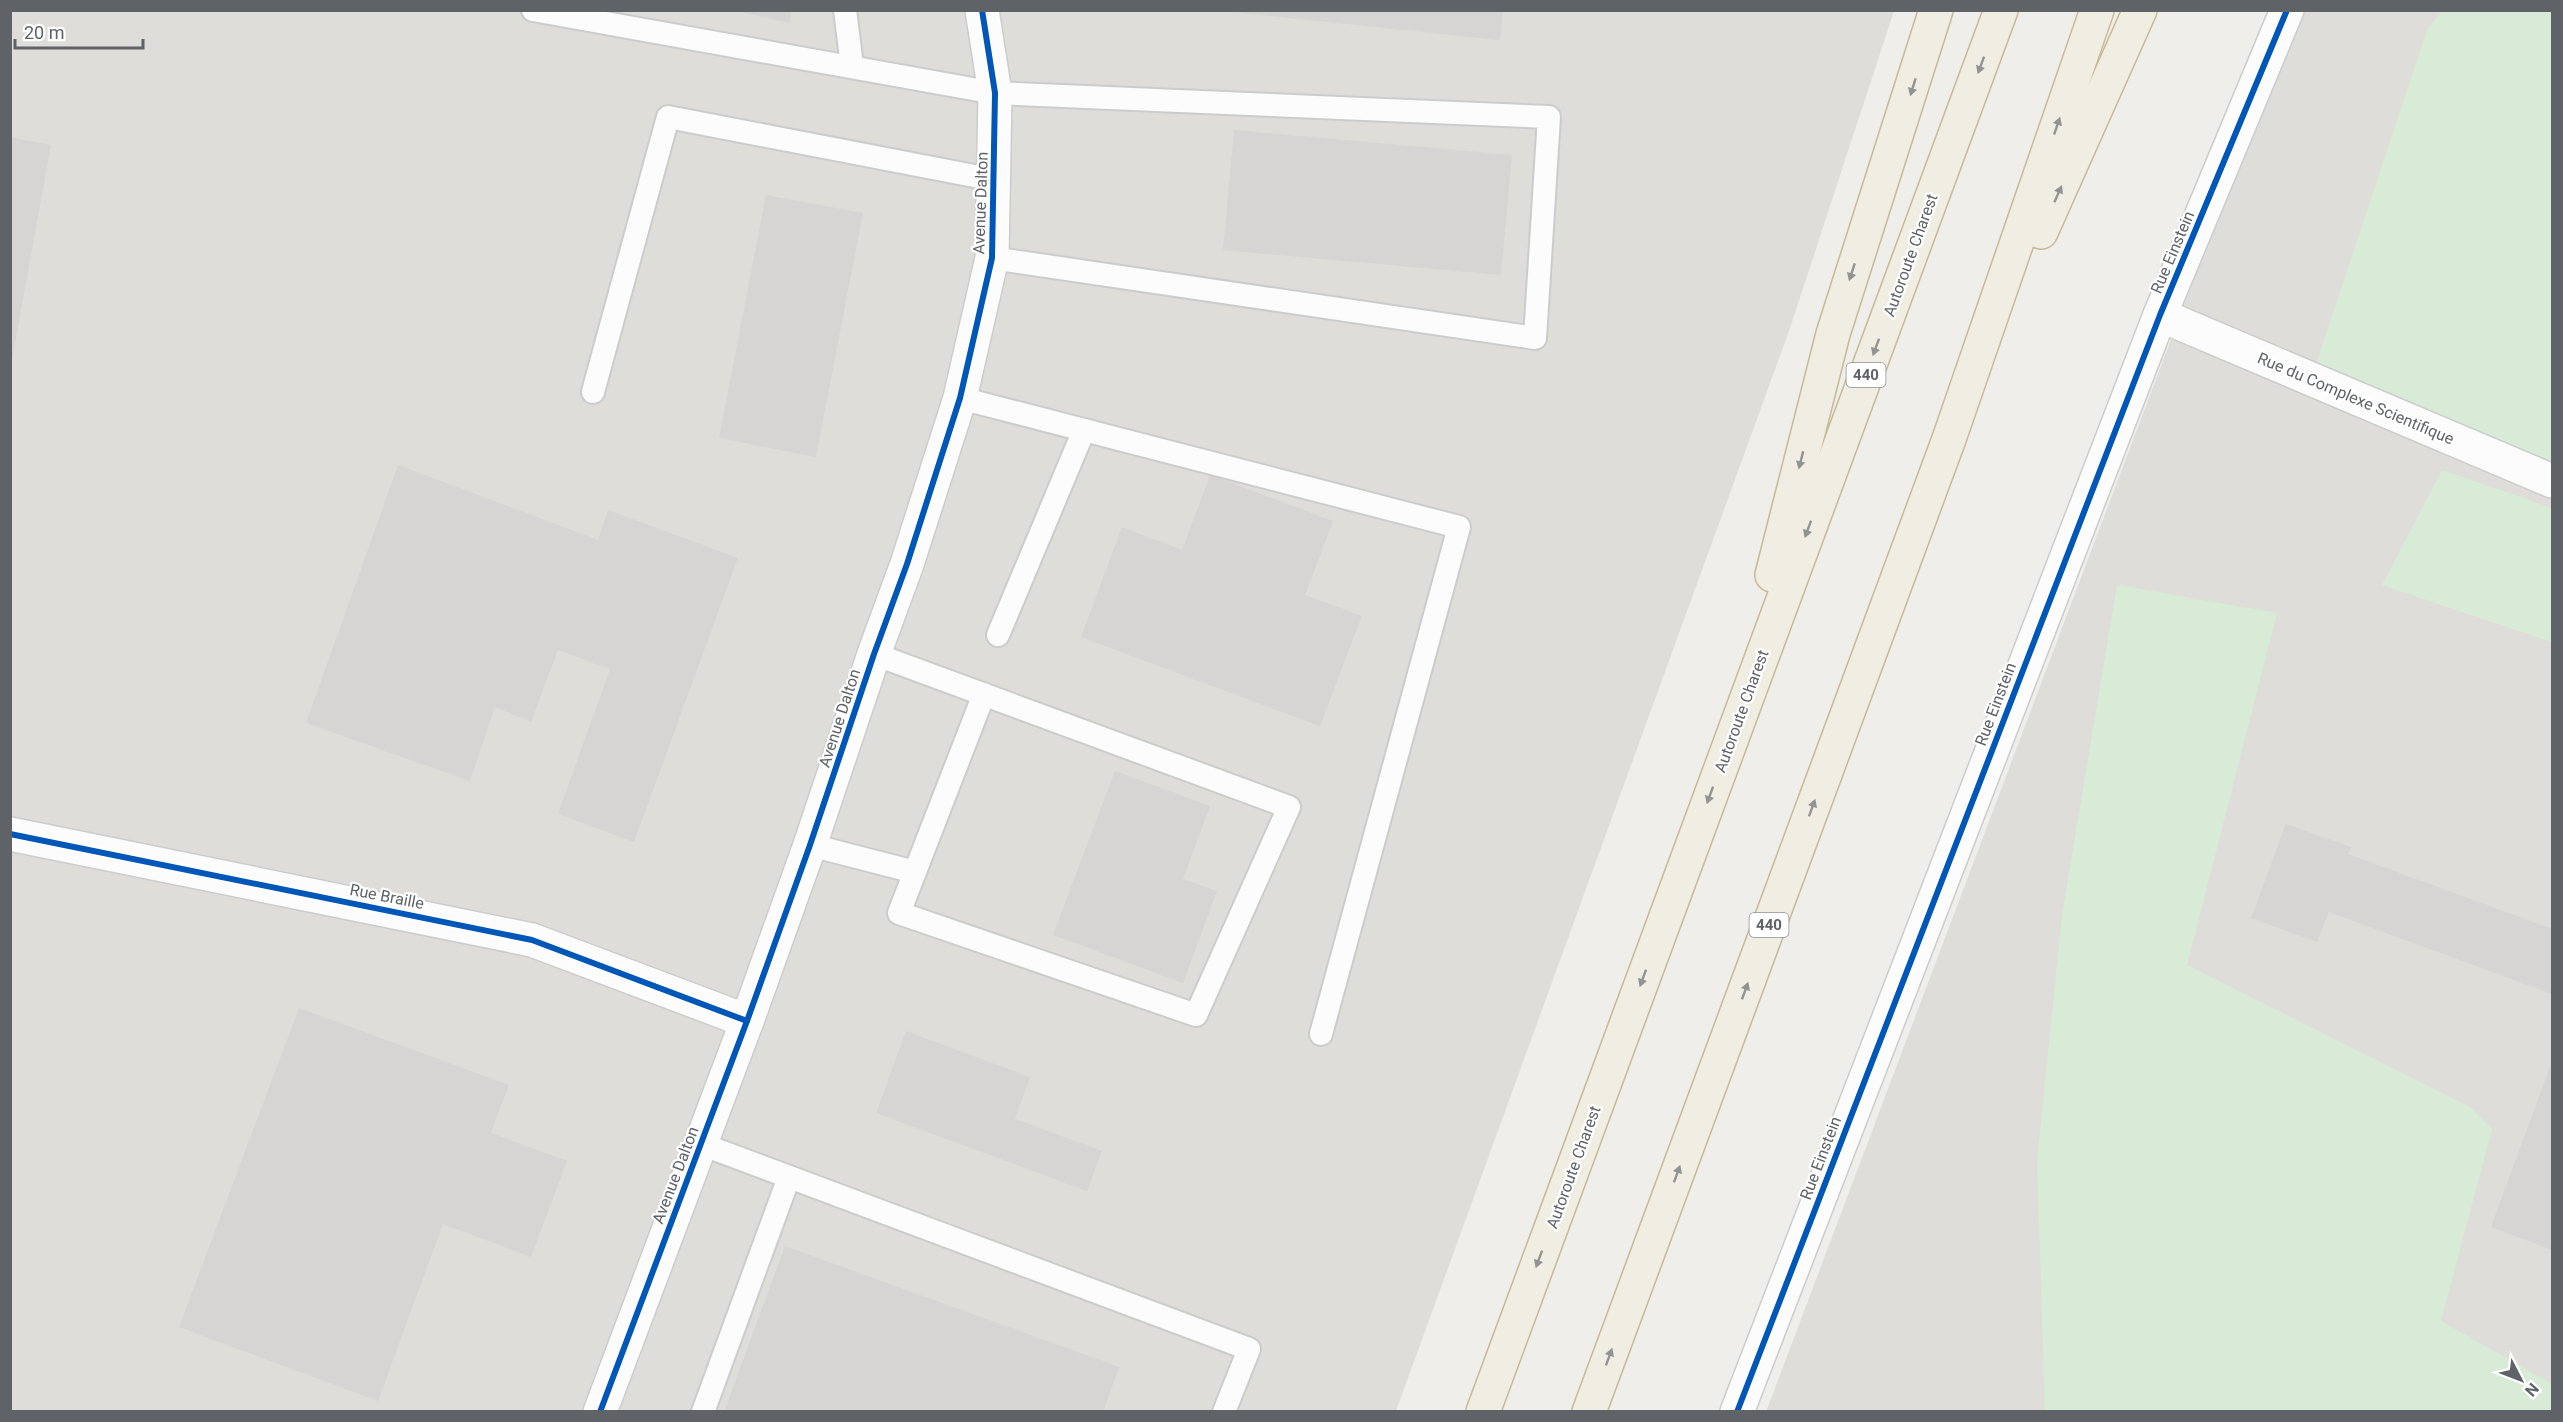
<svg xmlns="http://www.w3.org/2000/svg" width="2563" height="1422" font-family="Roboto,sans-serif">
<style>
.industrial{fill:#dfddda}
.green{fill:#d8ebd6}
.building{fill:#d6d5d3}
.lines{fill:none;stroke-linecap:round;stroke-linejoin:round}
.lane-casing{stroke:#cbcccc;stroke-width:26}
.street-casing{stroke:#cbcccc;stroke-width:36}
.highway-casing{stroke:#c8b996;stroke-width:36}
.lane{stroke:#fdfcfc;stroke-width:22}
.street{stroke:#fdfcfc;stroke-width:33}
.highway{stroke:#f0ede3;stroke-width:33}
.cycleway-casing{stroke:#fff;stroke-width:10}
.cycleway{stroke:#0057b8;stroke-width:6}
.oneway{fill:#929393}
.labels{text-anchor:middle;stroke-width:4.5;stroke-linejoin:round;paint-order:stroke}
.shield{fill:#fff;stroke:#8f9295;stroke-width:1.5}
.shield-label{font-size:15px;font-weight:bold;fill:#5f6368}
.street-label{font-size:16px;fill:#5f6368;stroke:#fff}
</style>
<rect width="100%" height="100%" fill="#efeeea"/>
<g class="industrial">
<path d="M10,11H1894L1789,331L1396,1411H11Z"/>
<path d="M2295,11H2552V1411L1766,1412Z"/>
</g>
<g class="green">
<path d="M2442,11H2552V467L2314,370L2427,30Z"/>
<path d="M2442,470L2552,508V642L2382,585Z"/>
<path d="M2117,585L2277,613L2187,965L2470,1107L2492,1129L2441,1321L2552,1384V1411H2045L2037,1162L2062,915Z"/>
</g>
<g class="building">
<path d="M732,10H792L789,23Z"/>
<path d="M1213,10H1503L1500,40Z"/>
<path d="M1234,130L1512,155L1501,275L1223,250Z"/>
<path d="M10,137L51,145L12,360H10Z"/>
<path d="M766,195L863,213L816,457L719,438Z"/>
<path d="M398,465L598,540L608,510L738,558L634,842L558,814L610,669L558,650L531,722L495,707L470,781L306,723Z"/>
<path d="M1210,475L1333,521L1305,595L1362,616L1320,726L1081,637L1122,527L1182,550Z"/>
<path d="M1115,771L1210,806L1183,879L1217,891L1183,983L1053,935Z"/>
<path d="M2286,824L2351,847L2348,854L2552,929V994L2329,912L2317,942L2251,918Z"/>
<path d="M299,1008L509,1085L491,1133L567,1161L531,1257L443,1224L378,1401L179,1327Z"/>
<path d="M906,1031L1030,1077L1015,1119L1102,1151L1087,1191L876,1113Z"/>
<path d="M2552,1061V1250L2491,1227Z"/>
<path d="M785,1246L1119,1367L1103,1412H724Z"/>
</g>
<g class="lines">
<defs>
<g id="lane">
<path d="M533,10L995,93L1549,117L1535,338L992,258"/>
<path d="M845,10L852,66"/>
<path d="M593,392L668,117L995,180"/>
<path d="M960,398L1459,527L1321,1034"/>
<path d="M998,635L1084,430"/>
<path d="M874,654L1289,807L1196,1015L899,913L984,694"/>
<path d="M810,845L915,872"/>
<path d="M701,1144L1249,1349L1224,1412"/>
<path d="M703,1412L789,1177"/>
</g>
<g id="street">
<path d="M2160,315L2552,481"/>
<path d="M10,834L532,940L747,1021"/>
<path d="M600,1412L747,1021L810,845L874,654L907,564L960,398L992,258L995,93L982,10"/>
<path d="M1737,1412L2160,315L2287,10"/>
</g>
<g id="highway">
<path d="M2041,232L2140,10"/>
<path d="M1772,575L1833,334L1936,10"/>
<path d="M1483,1412L2001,10"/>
<path d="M1589,1412L1949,439L2097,10"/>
</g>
</defs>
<use href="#lane" class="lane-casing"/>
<use href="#street" class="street-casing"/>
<use href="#highway" class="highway-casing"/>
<use href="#lane" class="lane"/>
<use href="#street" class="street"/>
<use href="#highway" class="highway"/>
<defs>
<g id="cycleway">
<path d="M10,834L532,940L747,1021"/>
<path d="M600,1412L747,1021L810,845L874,654L907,564L960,398L992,258L995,93L982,10"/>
<path d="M1737,1412L2160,315L2287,10"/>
</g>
</defs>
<use href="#cycleway" class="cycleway-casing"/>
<use href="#cycleway" class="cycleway"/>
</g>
<defs><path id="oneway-solid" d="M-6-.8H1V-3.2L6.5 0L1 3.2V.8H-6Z" transform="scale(1.5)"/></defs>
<g class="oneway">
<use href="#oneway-solid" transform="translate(1981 65) rotate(110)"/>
<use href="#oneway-solid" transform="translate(1913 87) rotate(107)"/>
<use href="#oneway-solid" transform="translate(2057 126) rotate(-71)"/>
<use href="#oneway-solid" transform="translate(2058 194) rotate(-66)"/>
<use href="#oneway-solid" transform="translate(1852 272) rotate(108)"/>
<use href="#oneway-solid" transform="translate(1876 347) rotate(110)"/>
<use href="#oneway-solid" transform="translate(1801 460) rotate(104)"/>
<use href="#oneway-solid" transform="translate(1808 529) rotate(110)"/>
<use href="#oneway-solid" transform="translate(1710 795) rotate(110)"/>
<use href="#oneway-solid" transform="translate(1812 808) rotate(-70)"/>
<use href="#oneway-solid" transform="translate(1643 978) rotate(110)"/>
<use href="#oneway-solid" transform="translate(1745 991) rotate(-70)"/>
<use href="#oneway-solid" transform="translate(1677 1174) rotate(-70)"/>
<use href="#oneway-solid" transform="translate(1539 1259) rotate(110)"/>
<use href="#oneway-solid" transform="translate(1609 1357) rotate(-70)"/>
</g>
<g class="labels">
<g class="shield">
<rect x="1846.5" y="363" width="39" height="24" rx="4.5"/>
<rect x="1749.5" y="913" width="39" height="24" rx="4.5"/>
</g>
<g class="shield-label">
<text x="1866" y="380">440</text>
<text x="1769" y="930">440</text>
</g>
<g class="street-label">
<text transform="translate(980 203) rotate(-88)" y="6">Avenue Dalton</text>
<text transform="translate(2172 252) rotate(-67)" y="6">Rue Einstein</text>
<text transform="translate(1910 255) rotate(-70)" y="6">Autoroute Charest</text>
<text transform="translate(2356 398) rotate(23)" y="6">Rue du Complexe Scientifique</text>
<text transform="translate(1995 704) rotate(-69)" y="6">Rue Einstein</text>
<text transform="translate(1741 711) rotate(-70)" y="6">Autoroute Charest</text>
<text transform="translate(839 718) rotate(-72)" y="6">Avenue Dalton</text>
<text transform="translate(387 896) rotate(11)" y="6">Rue Braille</text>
<text transform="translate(1820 1158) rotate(-69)" y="6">Rue Einstein</text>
<text transform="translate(1573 1167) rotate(-70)" y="6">Autoroute Charest</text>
<text transform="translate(675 1175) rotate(-69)" y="6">Avenue Dalton</text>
</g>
</g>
<rect width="2563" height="1422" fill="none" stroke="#5f6368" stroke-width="24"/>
<g transform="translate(2521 1380) rotate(132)" stroke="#ffffff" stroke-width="4.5" paint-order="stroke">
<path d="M0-4.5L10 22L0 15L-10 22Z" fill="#5f6368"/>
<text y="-9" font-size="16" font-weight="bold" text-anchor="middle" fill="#5f6368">N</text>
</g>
<path d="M15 39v9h128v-9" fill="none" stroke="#5f6368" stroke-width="3"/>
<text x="24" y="39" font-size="18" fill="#5f6368" stroke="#ffffff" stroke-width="4.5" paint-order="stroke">20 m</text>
</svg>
